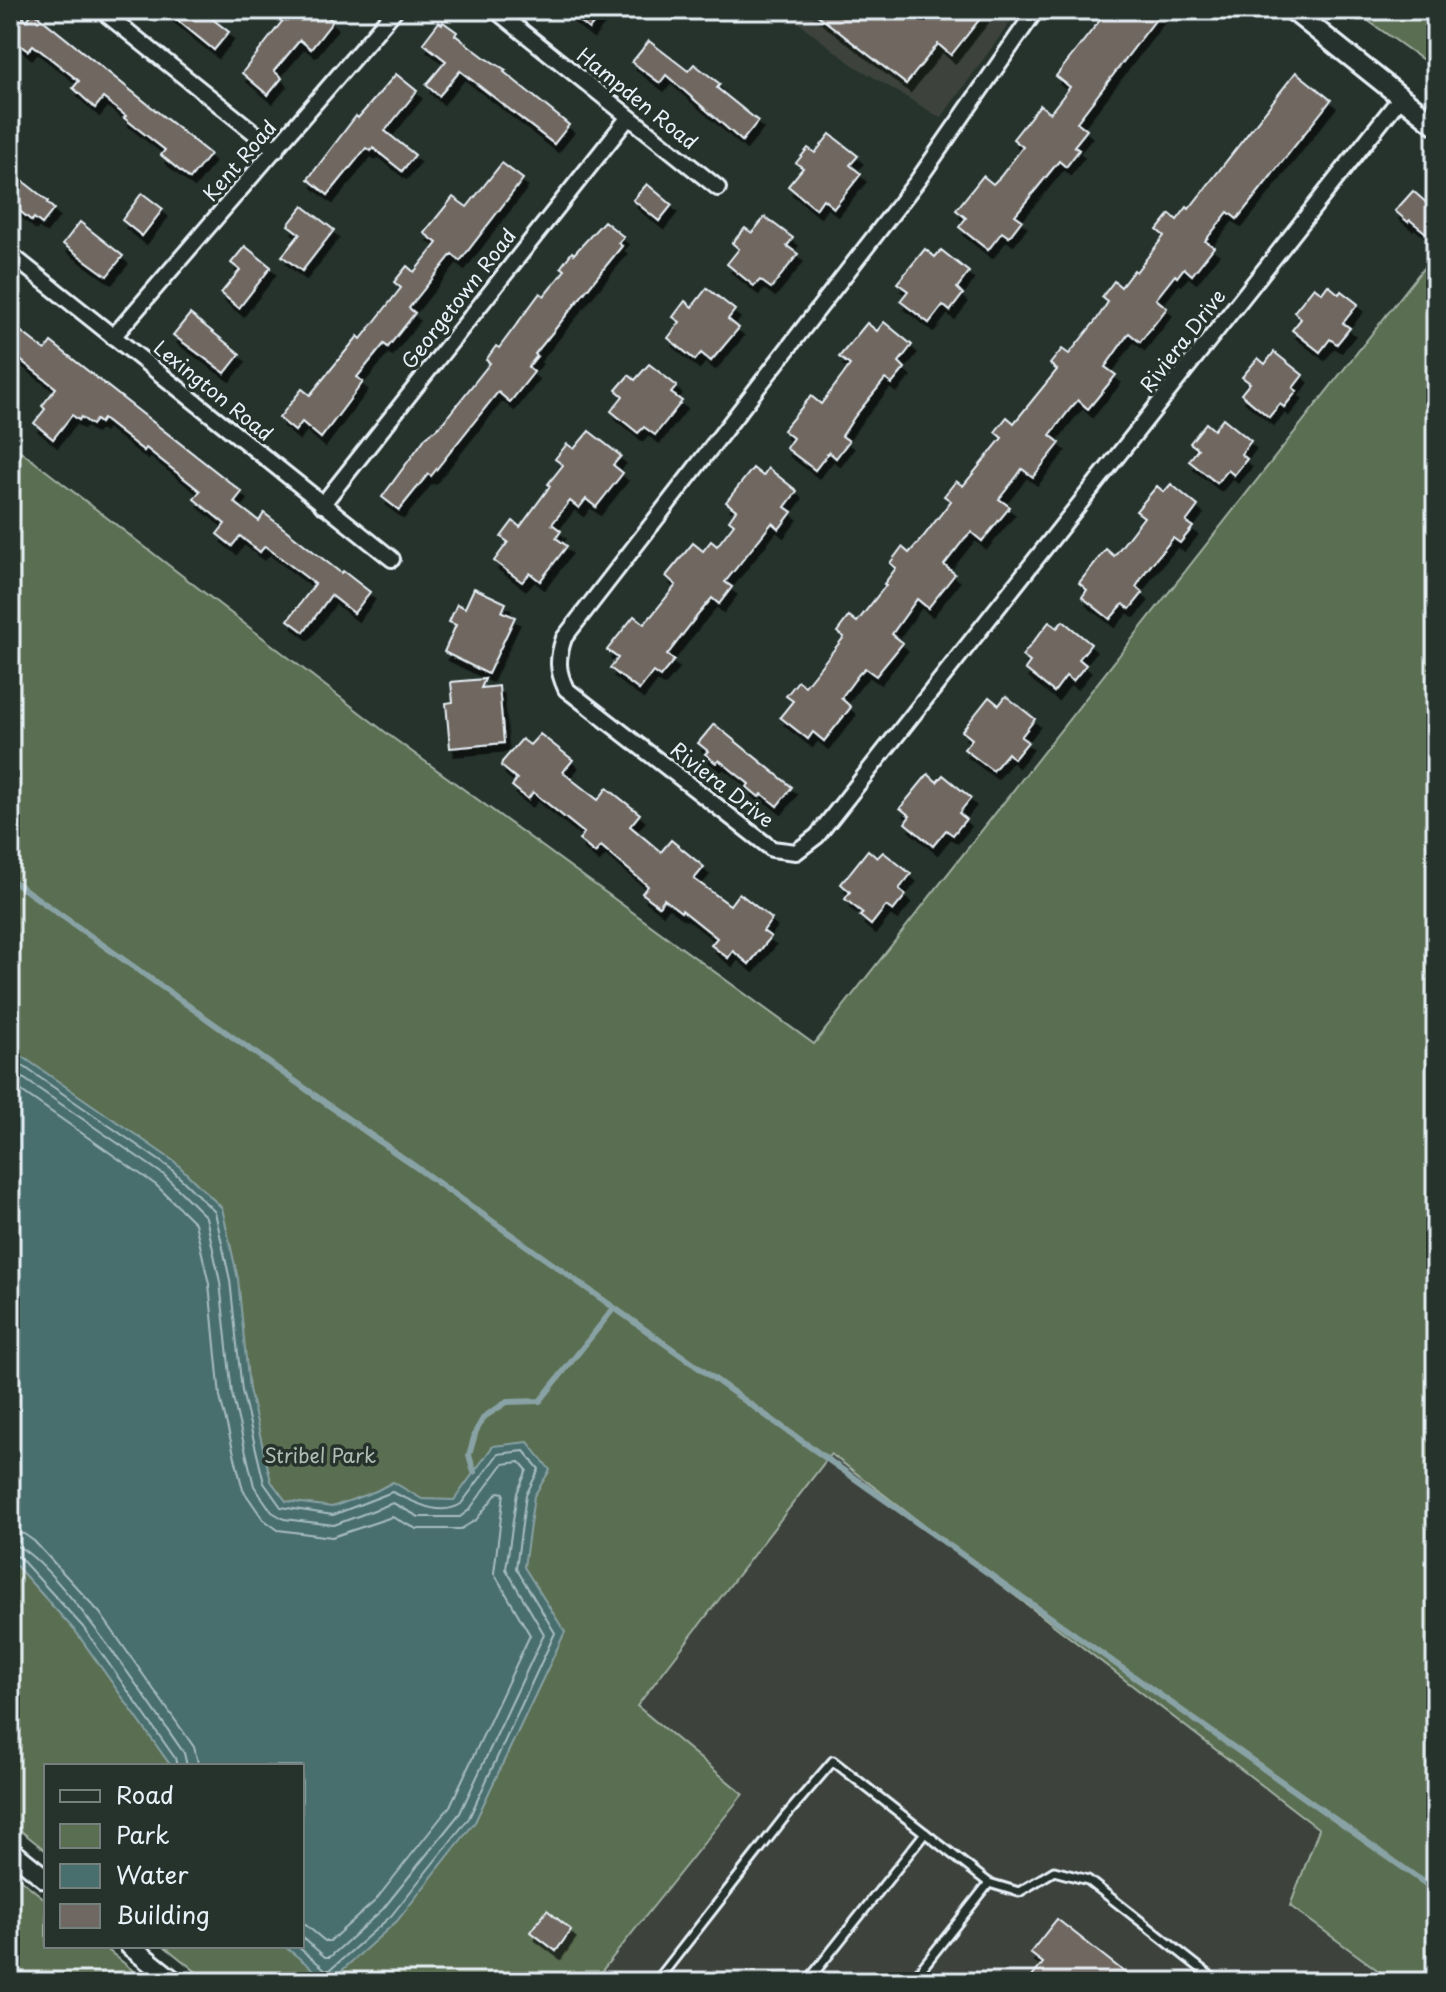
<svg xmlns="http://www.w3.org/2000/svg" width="1446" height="1992" font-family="'Playpen Sans',sans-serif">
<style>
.built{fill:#3c433d}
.green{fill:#5a6e51;stroke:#a1b0a4;stroke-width:2}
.water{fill:#496e6e;stroke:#89a2a5;stroke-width:2}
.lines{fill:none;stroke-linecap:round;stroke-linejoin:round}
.shore{stroke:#a8bdc1;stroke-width:2}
.stream{stroke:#89a2a5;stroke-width:6}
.building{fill:#6f6761;stroke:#e8f1f8;stroke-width:2;filter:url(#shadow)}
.service-casing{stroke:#e8f1f8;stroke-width:13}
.minor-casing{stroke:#e8f1f8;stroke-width:20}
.tertiary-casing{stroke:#e8f1f8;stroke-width:24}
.service{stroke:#26332d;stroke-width:7}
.minor{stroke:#26332d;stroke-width:14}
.tertiary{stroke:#26332d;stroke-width:18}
.labels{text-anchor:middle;stroke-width:7;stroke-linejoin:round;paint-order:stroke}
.street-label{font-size:20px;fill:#e8f1f8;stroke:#26332d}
.park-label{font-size:20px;fill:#afbdb5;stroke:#26332d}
</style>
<defs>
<filter id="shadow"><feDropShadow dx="4.5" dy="8" stdDeviation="0" flood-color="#0009"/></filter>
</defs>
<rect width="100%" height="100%" fill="#26332d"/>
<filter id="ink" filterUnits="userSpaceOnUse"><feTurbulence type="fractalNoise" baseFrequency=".0125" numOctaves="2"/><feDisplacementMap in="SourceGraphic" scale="16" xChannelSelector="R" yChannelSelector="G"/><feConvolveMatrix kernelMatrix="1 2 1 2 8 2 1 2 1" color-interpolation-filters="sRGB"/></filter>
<g filter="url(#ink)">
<g class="built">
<path d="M782,10H1019L941,118L853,65Z"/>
<path d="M831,1454L1319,1829L1394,1982H593L743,1795L637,1706Z"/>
</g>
<g class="green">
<path d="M1353,10H1436V69Z"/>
<path d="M1436,252V1982H1394L1290,1906L1319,1829L831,1454L637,1706L743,1794L593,1982H209L164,1946H302V1766H46V1851L10,1822V443L393,738L814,1044Z"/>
<path d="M10,1871L46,1900V1946H103L147,1982H10Z"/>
</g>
<path class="water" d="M10,1048L175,1162L222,1208L238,1279L249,1389L271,1481L286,1501L332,1507L376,1491L393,1482L422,1499L454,1500L493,1446L528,1442L550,1470L534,1496L524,1567L565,1632L475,1822L397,1921L329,1982L284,1946H302V1766H171L76,1632L10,1559Z"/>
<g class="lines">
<g class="shore">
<path d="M10,1057L170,1168L215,1212L230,1280L242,1391L264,1483L281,1507L333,1515L392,1492C413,1501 439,1518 461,1504L498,1454L524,1451L539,1469L526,1495L516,1568L555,1633L469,1818L391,1916L330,1970H326L297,1946"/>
<path d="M10,1069L164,1175L206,1217L220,1282L232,1394L254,1486L272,1512L284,1519L334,1525L393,1503L419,1517H460L469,1510L503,1464L520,1462L527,1470L517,1493L506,1569L544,1634L460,1813L383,1909L330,1957H325L302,1937"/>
<path d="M10,1083L156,1185L195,1223L209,1284L220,1397L243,1490L263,1519L278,1530L332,1537L392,1517L417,1529H461L476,1520L498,1492L504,1493L494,1573L530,1635L450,1806L375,1901L330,1941H325L302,1922"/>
<path d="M10,1532L24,1534L34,1541L100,1613L194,1747L199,1766"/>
<path d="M10,1544C46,1546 159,1718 184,1753L187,1766"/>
<path d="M10,1554L19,1557L83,1627L175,1758L177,1766"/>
</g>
<g class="stream">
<path d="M10,879L1436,1891"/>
<path d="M474,1472L469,1455L476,1431L484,1417L507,1402L540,1401L614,1308"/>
</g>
</g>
<g class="building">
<path d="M10,10H14L27,20L33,12L210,154L190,179L161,155L165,150L124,118L126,116L103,98L95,108L73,88L79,81L33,45L28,51L10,37Z"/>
<path d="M165,10H201L229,32L214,50Z"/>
<path d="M291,10H319L333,21L311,49L300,40L274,71L282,78L268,95L242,73Z"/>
<path d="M565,10H604L589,29Z"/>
<path d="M811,10H987L951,55L938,44L906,84Z"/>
<path d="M1108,10H1163L1077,122L1087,130L1074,146L1079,150L1066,167L1059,161L1015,215L1022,220L1009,237L1002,232L988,250L959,227L966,218L956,210L983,176L993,184L1000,177L1023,147L1013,139L1040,105L1050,113L1070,87L1056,76Z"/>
<path d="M439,22L442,24L443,22L457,32L455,35L484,57L506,70L504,72L569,125L554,144L460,71L439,96L426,85L446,61L423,43Z"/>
<path d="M649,41L688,71L694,64L720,84L717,88L758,121L742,141L666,75L660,83L632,62Z"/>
<path d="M1296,72L1331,100L1237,219L1228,212L1205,241L1214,247L1192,275L1184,268L1177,277L1175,275L1156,299L1167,308L1140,342L1129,333L1105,367L1116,375L1088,409L1078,400L1070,409L1050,435L1060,443L1033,477L1022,469L1017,476L999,499L1010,507L982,541L971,532L965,538L944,565L955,574L928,608L917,599L892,634L903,643L876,676L865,668L859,674L841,698L851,707L824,741L813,732L808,739L780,717L793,701L786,696L798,681L805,686L844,637L837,632L849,616L857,622L886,585L884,584L896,568L890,563L902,547L909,553L923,537L951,501L944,496L956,481L963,486L1002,438L995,432L1007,417L1014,423L1057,370L1050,364L1062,349L1069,354L1097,319L1108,302L1102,297L1114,281L1121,287L1134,270L1136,272L1164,236L1157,230L1170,214L1177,220L1187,207L1189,209Z"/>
<path d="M396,74L417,91L385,131L415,155L402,171L373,148L371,151L366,148L328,195L308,179L356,116L358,118Z"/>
<path d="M830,134L858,156L850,165L861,174L834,208L823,199L816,209L788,186L803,168L796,163L808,148L815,153Z"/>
<path d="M502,163L523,179L460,261L452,254L409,308L415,313L388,347L384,344L357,377L363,382L321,438L302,422L295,431L279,418L302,389L310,395L358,336L361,339L401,288L394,282L407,266L414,272L437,243L424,233L453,197L467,207Z"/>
<path d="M10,171L48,201L47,203L54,209L42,224L34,218L32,221L10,203Z"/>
<path d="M647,184L672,205L659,221L633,200Z"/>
<path d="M1413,191L1436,211V241L1410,220L1408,222L1395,211Z"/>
<path d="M142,193L163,209L142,236L122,220Z"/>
<path d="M303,206L334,230L302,271L282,256L300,234L288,225Z"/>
<path d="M765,217L793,238L787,246L798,254L771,288L760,280L754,286L727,264L739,249L732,243L745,228L752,233Z"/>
<path d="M604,221L624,237L618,243L622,246L535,354L537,356L528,367L534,372L510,402L498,392L431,476L428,474L399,510L382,497L426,437L440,426L490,363L486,360L496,346L499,348L540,293L544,296L565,270L561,267L572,252L574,254Z"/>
<path d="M80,222L123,256L107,276L63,244Z"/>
<path d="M245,246L271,267L239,308L221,293L240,270L231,263Z"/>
<path d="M925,249L935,257L941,250L969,272L957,288L963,294L950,311L943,305L929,323L900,301L908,291L897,283Z"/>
<path d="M1328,285L1339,294L1341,291L1358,304L1343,323L1350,328L1337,344L1330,339L1320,352L1292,330L1301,319L1294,312L1314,287L1322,293Z"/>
<path d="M707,288L735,310L728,319L739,328L711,361L701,353L695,360L668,338L680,322L673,317L685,301L692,307Z"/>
<path d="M190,314L240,354L225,373L173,335Z"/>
<path d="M884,322L912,345L899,362L905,368L892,384L885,379L855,416L842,436L849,441L836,458L829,452L815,470L786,448L793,438L783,430L811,396L821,404L843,375L850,365L839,357L867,323L877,331Z"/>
<path d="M10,323L45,350L51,342L242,492L234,502L259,521L264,513L341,573L343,571L370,592L354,613L331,595L304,632L288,620L315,584L265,546L260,552L240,536L232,546L217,534L225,524L194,499L200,491L146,448L144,451L103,419L100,423L96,420L92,425L81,417L79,420L72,415L53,439L34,423L45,409L42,406L56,388L10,352Z"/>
<path d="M1274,352L1303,375L1293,388L1297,391L1284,407L1280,404L1269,417L1241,394L1250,383L1242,377L1258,358L1265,364Z"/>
<path d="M649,364L677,386L671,393L682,401L655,435L644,427L638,433L611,411L623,396L616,390L629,375L635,380Z"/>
<path d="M1223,418L1251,441L1241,454L1247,459L1234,475L1228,470L1217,483L1189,461L1198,449L1190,443L1206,423L1214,430Z"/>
<path d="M589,431L621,456L613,465L623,473L596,507L586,499L579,508L570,501L552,524L561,531L556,538L567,546L540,581L530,573L522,582L494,561L508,542L501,537L513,521L520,527L550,486L548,484L563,465L555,459L567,444L574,449Z"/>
<path d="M753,468L763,476L768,468L797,491L785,507L792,512L779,529L772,523L753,547L725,582L732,587L719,604L712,598L697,616L667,655L674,660L660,677L653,672L639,690L610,668L618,658L607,650L634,616L644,624L652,615L676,585L666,576L693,543L703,551L711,541L717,546L734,524L729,520L736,510L726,502Z"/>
<path d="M1171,484L1198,506L1186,522L1193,527L1180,543L1173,538L1146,571L1136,587L1143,593L1130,609L1123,604L1110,619L1082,597L1087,590L1079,583L1106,549L1114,556L1144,517L1136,511L1157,486L1164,492Z"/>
<path d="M474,588L506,603L502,612L515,617L488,674L444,652L456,625L449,622L457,604L465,608Z"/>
<path d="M1063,621L1091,644L1079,659L1086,665L1073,681L1066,676L1054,692L1025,669L1030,662L1022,656L1049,622L1057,628Z"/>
<path d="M485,679L481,688L499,686L504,743L450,748L446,703L453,702L451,682Z"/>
<path d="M1006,696L1035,719L1021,737L1028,742L1014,759L1008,753L993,771L964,749L972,739L962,731L989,697L999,705Z"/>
<path d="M714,724L792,787L777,806L762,794L759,797L747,787L749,784L719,760L716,763L705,754L708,751L698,743Z"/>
<path d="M540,734L573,760L563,772L571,779L598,800L607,788L640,814L630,826L661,852L671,840L704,867L694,879L730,905L739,893L772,919L763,931L771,937L749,964L733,951L728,958L711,945L717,938L682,910L681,912L664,899L659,906L642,893L648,886L601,846L595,853L579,840L584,833L533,792L528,799L512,786L517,779L501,766L502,762L522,739L530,745Z"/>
<path d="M928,774L937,782L943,775L971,798L959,813L966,819L953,835L946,830L933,846L905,823L910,816L900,808Z"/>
<path d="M868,850L877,858L883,852L911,874L899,889L906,895L893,911L886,906L871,925L860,916L863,913L845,899L850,892L841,884Z"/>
<path d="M547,1910L571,1930L556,1951L531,1932Z"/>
<path d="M1057,1919L1137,1982H1028L1043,1963L1030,1953Z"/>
</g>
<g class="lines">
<defs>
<g id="service">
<path d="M656,1982L784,1818L833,1761L989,1883L1019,1892L1054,1871L1088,1880L1218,1982"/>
<path d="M807,1982L925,1833"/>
<path d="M911,1982L989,1883"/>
</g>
<g id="minor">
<path d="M101,10L276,150"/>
<path d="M495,10L718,188"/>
<path d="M1036,10L918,180L564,638C557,659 557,670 566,689L772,849L796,852L817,836L1401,97"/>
<path d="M10,254L392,559"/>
<path d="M113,337L395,10"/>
<path d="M322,505L628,118"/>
</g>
<g id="tertiary">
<path d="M1292,10L1436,125"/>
<path d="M10,1850L46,1879"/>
<path d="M130,1946L175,1982"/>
</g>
</defs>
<use href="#service" class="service-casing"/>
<use href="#minor" class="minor-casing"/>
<use href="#tertiary" class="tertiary-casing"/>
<use href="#service" class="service"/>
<use href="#minor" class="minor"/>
<use href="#tertiary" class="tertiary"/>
</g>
</g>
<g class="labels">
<g class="street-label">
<text transform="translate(637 99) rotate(39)" y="7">Hampden Road</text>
<text transform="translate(240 161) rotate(-49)" y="7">Kent Road</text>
<text transform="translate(459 299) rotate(-52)" y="7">Georgetown Road</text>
<text transform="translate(1183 341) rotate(-52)" y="7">Riviera Drive</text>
<text transform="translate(213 391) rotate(39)" y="7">Lexington Road</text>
<text transform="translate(722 785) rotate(38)" y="7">Riviera Drive</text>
</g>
<g class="park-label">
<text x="320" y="1463">Stribel Park</text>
</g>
</g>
<rect width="1446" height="1992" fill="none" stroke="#26332d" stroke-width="40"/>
<rect x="20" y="20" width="1406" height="1952" fill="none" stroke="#e8f1f8" stroke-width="3" filter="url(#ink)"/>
<rect x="44" y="1764" width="260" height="184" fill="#26332d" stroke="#747f7e" stroke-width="2"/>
<rect x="60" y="1790" width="40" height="12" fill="#26332d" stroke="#747f7e" stroke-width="2"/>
<text x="116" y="1804" font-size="24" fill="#e8f1f8">Road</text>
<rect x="60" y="1824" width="40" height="24" fill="#5a6e51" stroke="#747f7e" stroke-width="2"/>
<text x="116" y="1844" font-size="24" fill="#e8f1f8">Park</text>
<rect x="60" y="1864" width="40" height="24" fill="#496e6e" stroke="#747f7e" stroke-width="2"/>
<text x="116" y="1884" font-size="24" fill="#e8f1f8">Water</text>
<rect x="60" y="1904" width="40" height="24" fill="#6f6761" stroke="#747f7e" stroke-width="2"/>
<text x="116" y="1924" font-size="24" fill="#e8f1f8">Building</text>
</svg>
